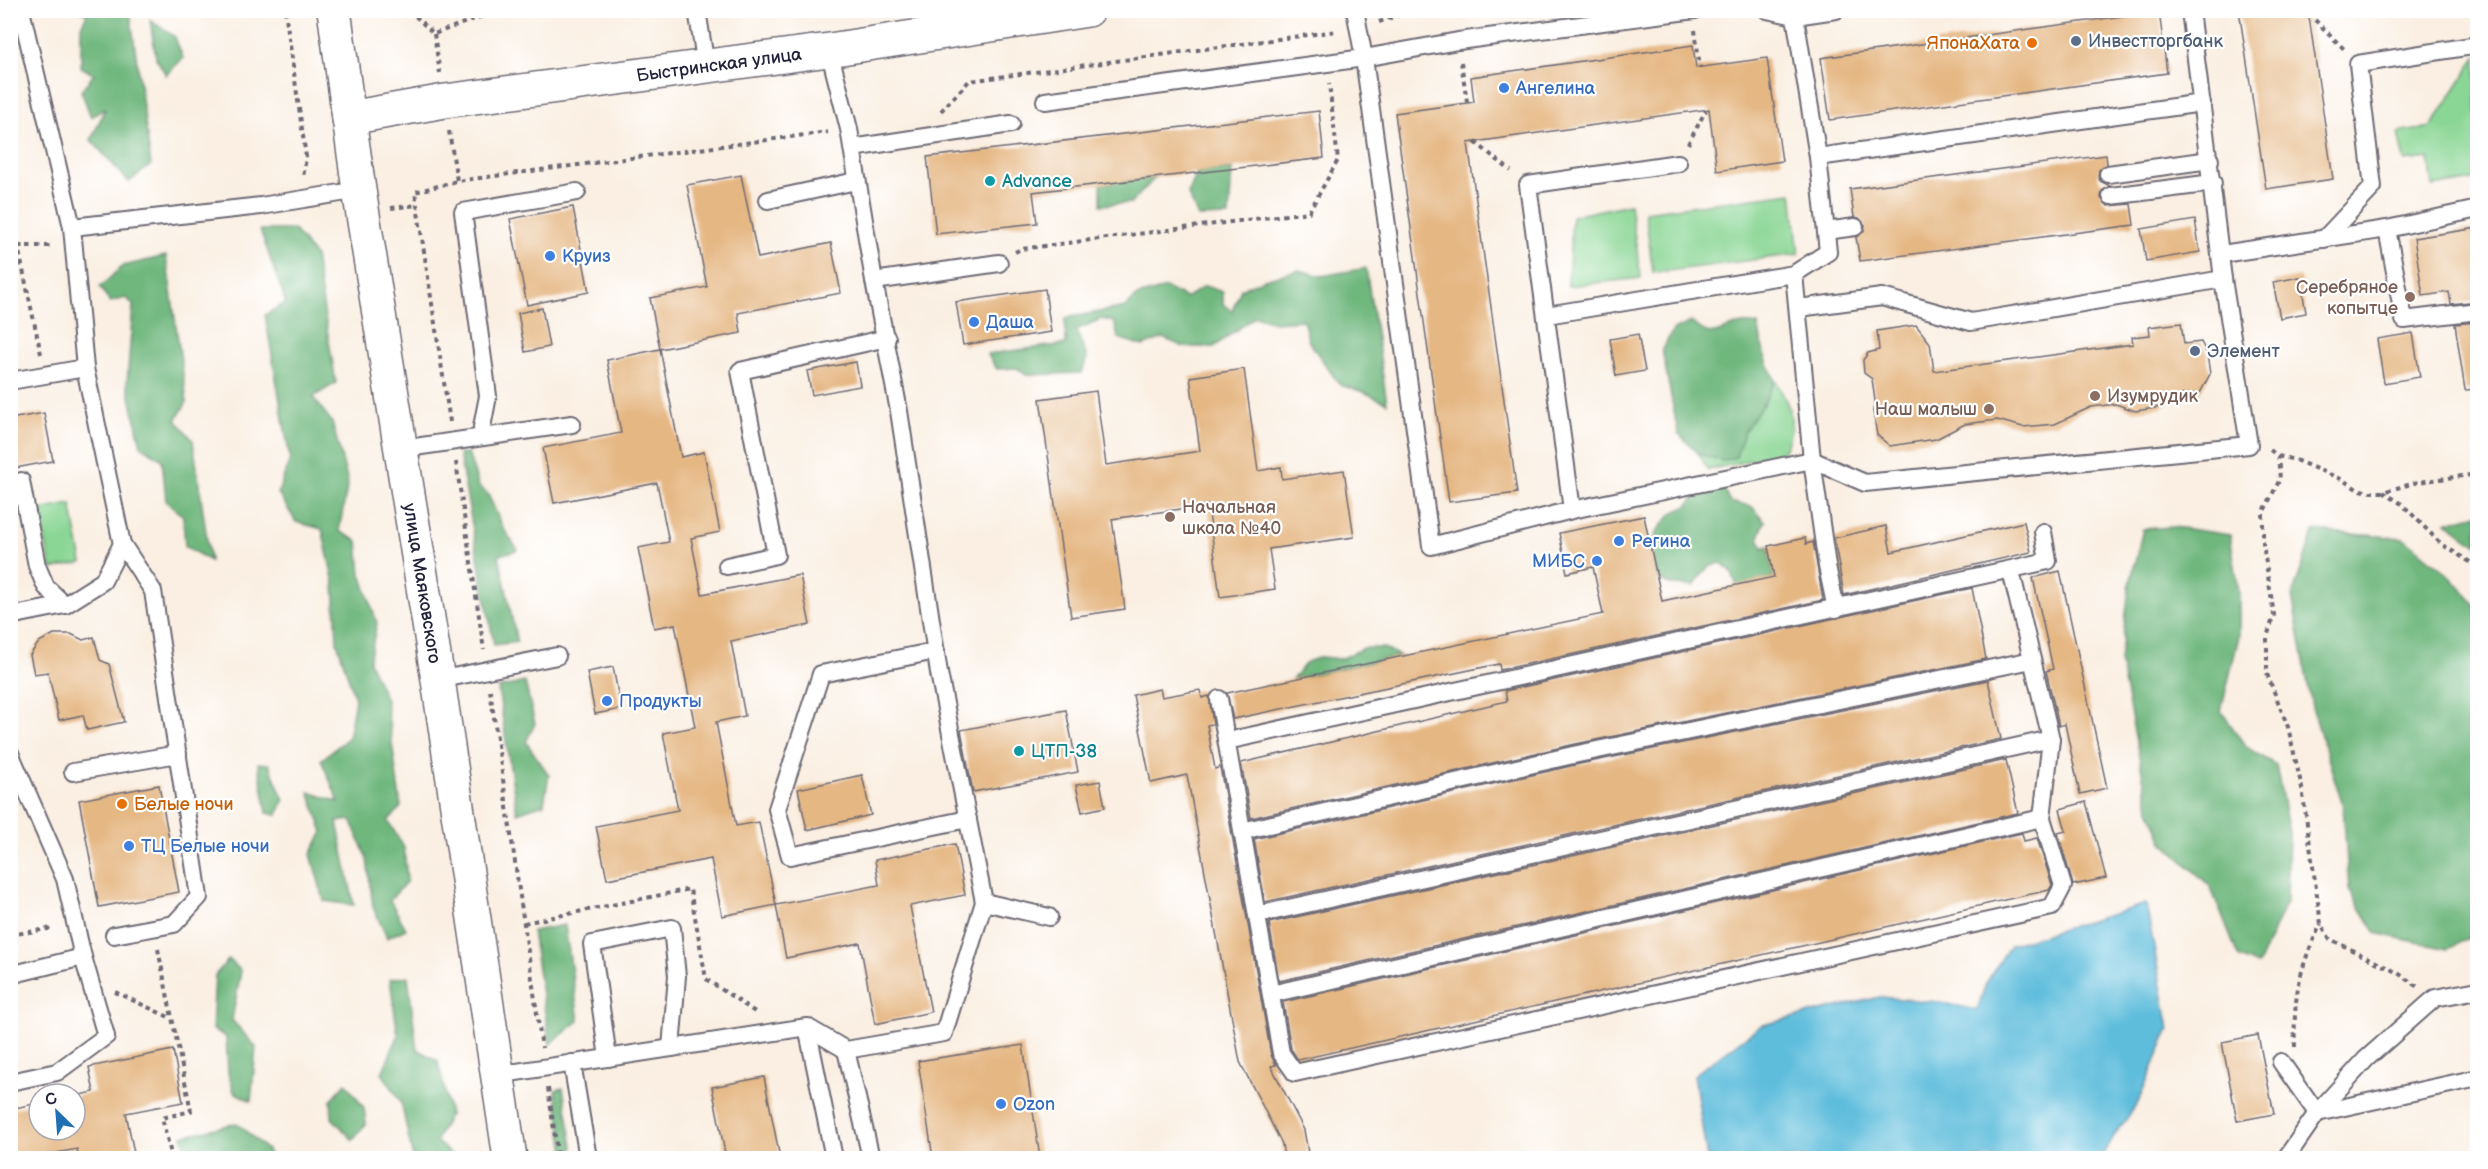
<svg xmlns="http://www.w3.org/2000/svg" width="2488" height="1169" font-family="'Balsamiq Sans',sans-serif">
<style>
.green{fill:#8ad694;stroke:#567c68;stroke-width:1.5}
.forest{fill:#6fb77e;stroke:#486c5c;stroke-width:1.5}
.water{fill:#5ebddc;stroke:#40708c;stroke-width:1.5}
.building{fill:#e5b783}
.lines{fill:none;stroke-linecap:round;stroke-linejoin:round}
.service-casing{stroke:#6e6a75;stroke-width:20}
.secondary-casing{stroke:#6e6a75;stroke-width:36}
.path{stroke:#6e6a75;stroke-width:4;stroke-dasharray:4.5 4.5;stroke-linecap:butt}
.service{stroke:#fff;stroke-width:16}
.secondary{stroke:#fff;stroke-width:33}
.service-dot{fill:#5c6f8a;stroke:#fff;stroke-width:2}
.food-dot{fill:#e8710a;stroke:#fff;stroke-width:2}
.shop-dot{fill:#3f7fe0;stroke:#fff;stroke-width:2}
.culture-dot{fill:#0f9aa8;stroke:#fff;stroke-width:2}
.education-dot{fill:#8d6e63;stroke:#fff;stroke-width:2}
.labels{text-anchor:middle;stroke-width:4.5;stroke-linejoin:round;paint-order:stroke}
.service-label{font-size:18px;fill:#4e5e75;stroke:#fff;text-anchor:start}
.food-label{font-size:18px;fill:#c56008;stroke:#fff;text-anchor:end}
.street-label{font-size:18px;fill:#22223b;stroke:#fff}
.shop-label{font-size:18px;fill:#366cbe;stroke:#fff;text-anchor:start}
.culture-label{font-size:18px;fill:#0d838f;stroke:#fff;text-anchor:start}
.education-label{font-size:18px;fill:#785e54;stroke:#fff;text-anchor:end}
</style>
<rect width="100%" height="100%" fill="#fff"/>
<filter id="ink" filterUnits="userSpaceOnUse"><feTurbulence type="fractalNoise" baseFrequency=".0167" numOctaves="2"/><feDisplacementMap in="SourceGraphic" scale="12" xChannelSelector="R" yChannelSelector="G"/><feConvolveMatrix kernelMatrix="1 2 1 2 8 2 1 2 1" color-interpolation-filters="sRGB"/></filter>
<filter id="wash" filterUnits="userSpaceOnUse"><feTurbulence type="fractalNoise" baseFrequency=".008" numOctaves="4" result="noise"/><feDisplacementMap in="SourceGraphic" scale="24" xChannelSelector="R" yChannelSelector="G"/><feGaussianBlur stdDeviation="1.35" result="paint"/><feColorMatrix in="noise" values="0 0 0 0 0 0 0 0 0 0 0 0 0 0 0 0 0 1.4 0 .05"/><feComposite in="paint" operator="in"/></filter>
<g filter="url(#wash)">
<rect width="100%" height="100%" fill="#faefe2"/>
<g class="green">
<path d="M2476,57L2477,179L2433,187L2429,158L2404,161L2398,133L2431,127Z"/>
<path d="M1792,193L1799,254L1653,273L1645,212Z"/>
<path d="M1630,204L1641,278L1568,286L1572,216Z"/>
<path d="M1775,380C1791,406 1798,424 1783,453L1708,470L1699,454L1705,436Z"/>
<path d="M71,504L82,563L51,569L39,510Z"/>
</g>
<g class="forest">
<path d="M79,11H130L151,165L129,182L91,140L105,109L91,117L81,91L94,74L81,67V26L87,14Z"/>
<path d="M150,20L175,37L183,58L166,75L156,58Z"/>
<path d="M1232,169L1229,216L1198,217L1188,194L1197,173Z"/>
<path d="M1155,178L1131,203L1101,205V184Z"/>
<path d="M260,230H294L315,256L336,383L313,397L332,422L348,482L339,531L358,541L361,574L377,623L369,661L386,700L401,807L388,821L404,847L407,881L390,900L406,929L387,938L373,907L367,859L351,820L337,822L354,905L324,901L311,854L323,832L309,792L339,802L321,760L348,738L355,699L337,642L334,583L322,529L296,522L278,493L290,459L265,315L286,303Z"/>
<path d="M166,256L187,402L176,420L193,440L210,561L185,546L183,516L166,501L162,460L141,446L127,383L133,305L126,298L110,302L100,287L123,266Z"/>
<path d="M1366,268L1387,403L1364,392L1340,385L1309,342L1303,320L1274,322L1255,316L1214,347H1184L1163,338L1143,346L1118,338L1114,322L1101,319L1076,330L1087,357L1082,373L1026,375L1017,368L997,369L987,354L1066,344L1065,318L1126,307L1137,296L1166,288L1186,298L1205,286L1223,292V304L1232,311L1241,289L1264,279L1299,270L1321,276Z"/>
<path d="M1691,322C1719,345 1718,326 1743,324C1748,323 1753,324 1758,325L1764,354L1775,380L1765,401L1745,430L1736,457L1723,461L1699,454L1678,433L1662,350L1673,330Z"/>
<path d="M468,453L479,487L488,494L503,528L518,550L499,555L517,642L494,645L459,454Z"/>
<path d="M1714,486L1724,489L1730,502L1751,506L1765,521L1759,537L1763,548L1768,546L1774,577L1737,586L1731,571L1721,563L1708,567L1694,586L1671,585L1657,578L1652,555L1656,532L1672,513L1688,506L1696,494Z"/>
<path d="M2477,514V545L2447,522Z"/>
<path d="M2174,527L2230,535L2239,592V636L2221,711L2246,747L2276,765L2289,833L2287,900L2258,965L2239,958L2210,886L2163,842L2149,807L2120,661L2129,588L2143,529Z"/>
<path d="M2314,531L2404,538L2450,576L2477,607V934L2447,949L2376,933L2349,890L2343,806L2312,707L2292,596Z"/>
<path d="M1363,648H1384L1400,656L1292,679L1307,662L1321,657L1341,659Z"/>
<path d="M525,682L535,724L526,742L549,775L544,804L517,813L498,688Z"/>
<path d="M258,763L269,764L284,800L277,815L267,813Z"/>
<path d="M565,925L579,1021L550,1044L532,931Z"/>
<path d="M229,959L241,971L232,1020L256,1047L251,1101L234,1092L228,1073L226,1037L212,1029L215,975Z"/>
<path d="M408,976L417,1049L438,1061L450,1114L436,1141L455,1158H413L401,1102L382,1073L398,1036L390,979Z"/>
<path d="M346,1083L364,1108L366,1124L353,1140L332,1118L331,1100Z"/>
<path d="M563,1088L575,1158H566L555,1090Z"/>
<path d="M237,1123L267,1150L270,1158H188L182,1136Z"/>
</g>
<path class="water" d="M2146,904L2169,1029L2138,1103L2114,1136L2102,1158H1707L1694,1075L1762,1025L1880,997L1939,1002L1977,1010L1986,983L2010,945Z"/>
<g id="blocks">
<g class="building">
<path d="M2239,10H2308L2333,179L2266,189Z"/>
<path d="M2159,11L2167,73L1830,120L1821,58Z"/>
<path d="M1693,45L1696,68L1767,58L1782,161L1717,171L1709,109L1468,143L1517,493L1449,502L1395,113L1474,102L1471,77Z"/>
<path d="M1319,111L1324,158L1033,192L1037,223L936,234L927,157Z"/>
<path d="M2106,155L2107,164L2099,170L2098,176L2100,181L2110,186L2102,191L2101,198L2108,206L2131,204L2134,225L1860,261L1856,237L1864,231L1865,225L1859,218L1854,217L1850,189Z"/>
<path d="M741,175L758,258L831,243L841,293L738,313L741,333L660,349L650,298L707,287L687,185Z"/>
<path d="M573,207L589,292L527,305L510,219Z"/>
<path d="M2195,220L2200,252L2146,261L2141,229Z"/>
<path d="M2478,228V301L2451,304L2449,292L2423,296L2414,238Z"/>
<path d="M2300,277L2306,313L2280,318L2273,282Z"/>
<path d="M1045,289L1051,332L963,345L956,302Z"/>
<path d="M542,308L549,347L525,352L518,313Z"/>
<path d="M2478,322V389L2465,390L2455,324Z"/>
<path d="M2181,323L2184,344L2201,342L2207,354L2210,374L2200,393L2181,395L2162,407L2135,411L2116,404L2091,407L2055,424L2023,427L1997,420L1965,424L1936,439L1890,446L1877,435L1873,411L1875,401L1872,379L1864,373L1863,360L1868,353L1879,350L1877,331L1916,325L1930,343L1934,371L2133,344L2132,337L2150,335L2149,327Z"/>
<path d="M2413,333L2420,377L2384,383L2377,339Z"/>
<path d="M1638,334L1645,371L1616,376L1610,339Z"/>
<path d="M660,349L681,457L704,452L720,532L691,538L702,594L800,575L810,625L731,641L745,716L716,722L736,826L759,822L776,905L722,916L711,859L607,879L596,826L678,810L663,733L695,727L675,624L654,628L638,548L669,542L657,483L554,503L543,448L621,433L607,360Z"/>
<path d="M856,362L860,386L812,395L807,371Z"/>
<path d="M1244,369L1258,471L1281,467L1282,479L1344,470L1354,537L1269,549L1275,589L1220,597L1208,505L1112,519L1125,609L1071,617L1040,399L1096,391L1106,465L1200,451L1190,377Z"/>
<path d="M44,413L53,461L10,469V419Z"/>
<path d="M1644,516L1662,601L1774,577L1768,546L1805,538L1806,544L1813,542L1823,600L1500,670L1499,664L1233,719L1227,693L1603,614L1593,567L1567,573L1559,533Z"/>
<path d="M2024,522L2031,552L1844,595L1834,538L1886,526L1891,552Z"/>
<path d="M2060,571L2107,788L2080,794L2065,724L2059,726L2046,671L2053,669L2033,578Z"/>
<path d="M1972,588L1986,659L1571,745L1251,818L1241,763L1507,701L1505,691Z"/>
<path d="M54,634H71L83,640L94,637L100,660L109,664L124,722L87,730L83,715L59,720L48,672L34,674L30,655L39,642Z"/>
<path d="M613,667L621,709L595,714L587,672Z"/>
<path d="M1988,680L2001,739L1265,902L1254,839L1575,765Z"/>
<path d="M1160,689L1162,697L1200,690L1202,698L1209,696L1213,724L1207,725L1215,769L1220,767L1271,1055L1276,1065L1271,1066L1304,1130L1309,1158H1284L1282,1144L1240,1062L1187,775L1151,783L1133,695Z"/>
<path d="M1066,710L1078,772L973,792L961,730Z"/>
<path d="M2006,760L2018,813L1279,981L1269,923Z"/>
<path d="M862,775L871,815L807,830L798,789Z"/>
<path d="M1100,781L1105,807L1082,812L1076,785Z"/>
<path d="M159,785L179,892L99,907L79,800Z"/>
<path d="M2086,802L2106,878L2073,885L2058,833L2066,831L2060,809Z"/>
<path d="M2022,833L2024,841L2037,838L2052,885L2049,890L1298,1060L1291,1049L1283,1002Z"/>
<path d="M955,844L965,895L910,906L931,1012L875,1024L860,943L786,958L776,905L879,885L875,860Z"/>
<path d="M2258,1035L2274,1114L2237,1121L2222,1042Z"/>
<path d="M1023,1045L1040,1158H933L918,1061Z"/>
<path d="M173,1050L183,1102L126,1113L135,1158H79L77,1149L28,1158H10V1109L39,1103V1130H75V1096L94,1092L89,1067Z"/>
<path d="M764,1077L780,1158H726L712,1087Z"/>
</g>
</g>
</g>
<g filter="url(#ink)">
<use href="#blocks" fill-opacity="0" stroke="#6e6a75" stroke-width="1.5"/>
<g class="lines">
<defs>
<g id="service">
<path d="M21,10L72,227L85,368L122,544L153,591L199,897L174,924L114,935"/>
<path d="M697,10L706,66"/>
<path d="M1355,10L1364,58L1431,546L1572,510L1812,460L1865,483L2249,445L2223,279L2190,10"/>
<path d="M1767,10L1795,16L1836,10"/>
<path d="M1795,16L1818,157L1828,252L1794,274L1812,460L1827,566L1836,609"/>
<path d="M1045,101L1364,58L1458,41L1695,10"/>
<path d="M852,148L1011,124"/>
<path d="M1818,157L2202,103"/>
<path d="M2108,174L2210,160"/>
<path d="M2111,196L2213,183"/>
<path d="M768,200L856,181"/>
<path d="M72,227L261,206L359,190"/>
<path d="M2387,229L2404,320L2478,311"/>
<path d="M1826,231L1855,227"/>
<path d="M2324,239L2373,187L2358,64L2478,45"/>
<path d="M2222,254L2387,229L2478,209"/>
<path d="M874,281L999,263"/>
<path d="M1799,308L1882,297L1971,322L2223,279"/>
<path d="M1547,315L1794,274"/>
<path d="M10,381L85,368"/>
<path d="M483,437L482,427L488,396L463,212L577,192"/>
<path d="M401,449L572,424"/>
<path d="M21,481L37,566L46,587L65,605"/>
<path d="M1572,510L1528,185L1678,163"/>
<path d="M727,566L776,555L740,371L887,338"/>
<path d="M10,616L65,605L103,581L122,544"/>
<path d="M936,651L821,674L777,809L790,856L968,819"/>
<path d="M438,680L557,656"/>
<path d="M1219,699L1281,1053L1295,1073L2052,907L2063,886L2042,818L2051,739L2011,571"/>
<path d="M1227,741L2048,561L2043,532"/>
<path d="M10,753L65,879L83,957L106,1036L57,1072L10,1082"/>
<path d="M73,772L178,754"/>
<path d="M1242,831L1573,755L2032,660"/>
<path d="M984,902L1049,917"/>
<path d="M1257,915L2051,739"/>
<path d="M10,975L83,957"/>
<path d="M1271,994L2042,818"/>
<path d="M807,1027L834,1158"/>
<path d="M846,1050L871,1158"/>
<path d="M608,1058L592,944L672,928L677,976L671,1048"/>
<path d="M2281,1062L2317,1113L2478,1078"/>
<path d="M572,1063L588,1158"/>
<path d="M497,1075L807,1027L846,1050L944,1033L984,902L939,673L899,411L874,281L849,129L829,50"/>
<path d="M2286,1158L2317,1113L2366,1059L2435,998L2478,990"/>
</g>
<g id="secondary">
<path id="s1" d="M334,10L359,190L438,680L510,1158"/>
<path id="s2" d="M349,118L445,101L829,50L1088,10"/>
</g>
</defs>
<use href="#service" class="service-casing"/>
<use href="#secondary" class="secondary-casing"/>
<g class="path">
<path d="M285,10L306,157L303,178"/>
<path d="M409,10L434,34L499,10"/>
<path d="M2315,20L2344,49"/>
<path d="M1379,22L1413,10"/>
<path d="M1695,30L1700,68"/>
<path d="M434,34L440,73"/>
<path d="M1461,62L1467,102"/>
<path d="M941,111L969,81L1337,31"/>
<path d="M449,131L457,181"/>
<path d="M1475,142L1511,171"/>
<path d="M1688,144L1706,110"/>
<path d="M391,208L417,205"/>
<path d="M10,209L41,354"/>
<path d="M18,246H53"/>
<path d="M1015,252L1021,249L1309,212L1338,160L1329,84"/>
<path d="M450,422L415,192L457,181L828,132"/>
<path d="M2270,450L2278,456L2280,479L2263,513V544L2274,615L2267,637V674L2288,727L2302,788L2321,924L2330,939L2398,973L2417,986"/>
<path d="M2278,456L2295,460L2341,479L2357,489L2369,492H2383L2418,482L2478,474"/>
<path d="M456,462L484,650"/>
<path d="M2383,492L2402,504L2441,544L2478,567"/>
<path d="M490,690L542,1048"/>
<path d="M524,923L690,889L706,979L755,1012"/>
<path d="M10,935L48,929L53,925"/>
<path d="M158,949L191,1111L162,1118L172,1158"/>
<path d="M115,992L171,1018"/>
<path d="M2295,1047C2293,997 2299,968 2321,924"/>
<path d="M548,1088L558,1158"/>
</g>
<use href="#service" class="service"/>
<use href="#secondary" class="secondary"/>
</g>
</g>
<g class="service-dot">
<circle cx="2076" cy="41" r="6"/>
<circle cx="2195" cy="351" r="6"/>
</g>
<g class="food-dot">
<circle cx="2032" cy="43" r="6"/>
<circle cx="122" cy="804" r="6"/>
</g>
<g class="shop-dot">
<circle cx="1504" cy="88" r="6"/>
<circle cx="550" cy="256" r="6"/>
<circle cx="974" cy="322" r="6"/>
<circle cx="1619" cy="541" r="6"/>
<circle cx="1597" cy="561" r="6"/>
<circle cx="607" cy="701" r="6"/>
<circle cx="129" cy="846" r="6"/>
<circle cx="1001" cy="1104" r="6"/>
</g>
<g class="culture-dot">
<circle cx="990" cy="181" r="6"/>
<circle cx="1019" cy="751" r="6"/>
</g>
<g class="education-dot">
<circle cx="2410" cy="297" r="6"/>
<circle cx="2095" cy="396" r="6"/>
<circle cx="1989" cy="409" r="6"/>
<circle cx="1170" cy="517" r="6"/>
</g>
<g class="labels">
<g class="service-label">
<text x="2088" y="47">Инвестторгбанк</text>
<text x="2207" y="357">Элемент</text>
</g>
<g class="food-label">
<text x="2020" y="49">ЯпонаХата</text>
<text x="134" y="810" text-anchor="start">Белые ночи</text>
</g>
<g class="street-label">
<text dy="6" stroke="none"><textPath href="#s2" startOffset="374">Быстринская улица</textPath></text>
<text dy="6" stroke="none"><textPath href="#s1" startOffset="580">улица Маяковского</textPath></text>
</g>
<g class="shop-label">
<text x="1516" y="94">Ангелина</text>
<text x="562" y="262">Круиз</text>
<text x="986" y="328">Даша</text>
<text x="1631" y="547">Регина</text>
<text x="1585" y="567" text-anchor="end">МИБС</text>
<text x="619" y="707">Продукты</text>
<text x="141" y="852">ТЦ Белые ночи</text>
<text x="1013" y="1110">Ozon</text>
</g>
<g class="culture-label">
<text x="1002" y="187">Advance</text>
<text x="1031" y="757">ЦТП-38</text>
</g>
<g class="education-label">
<text x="2398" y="293">Серебряное<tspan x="2398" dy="21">копытце</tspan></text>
<text x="2107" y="402" text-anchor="start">Изумрудик</text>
<text x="1977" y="415">Наш малыш</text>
<text x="1182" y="513" text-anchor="start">Начальная<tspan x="1182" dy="21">школа №40</tspan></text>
</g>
</g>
<rect width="2488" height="1169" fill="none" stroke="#fff" stroke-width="36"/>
<g transform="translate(57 1112) rotate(335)"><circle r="28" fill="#ffffff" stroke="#a7a7b1" stroke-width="1.5"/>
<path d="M0-4.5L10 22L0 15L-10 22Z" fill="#1f6fb2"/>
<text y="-9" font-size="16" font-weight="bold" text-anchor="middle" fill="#22223b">С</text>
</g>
</svg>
